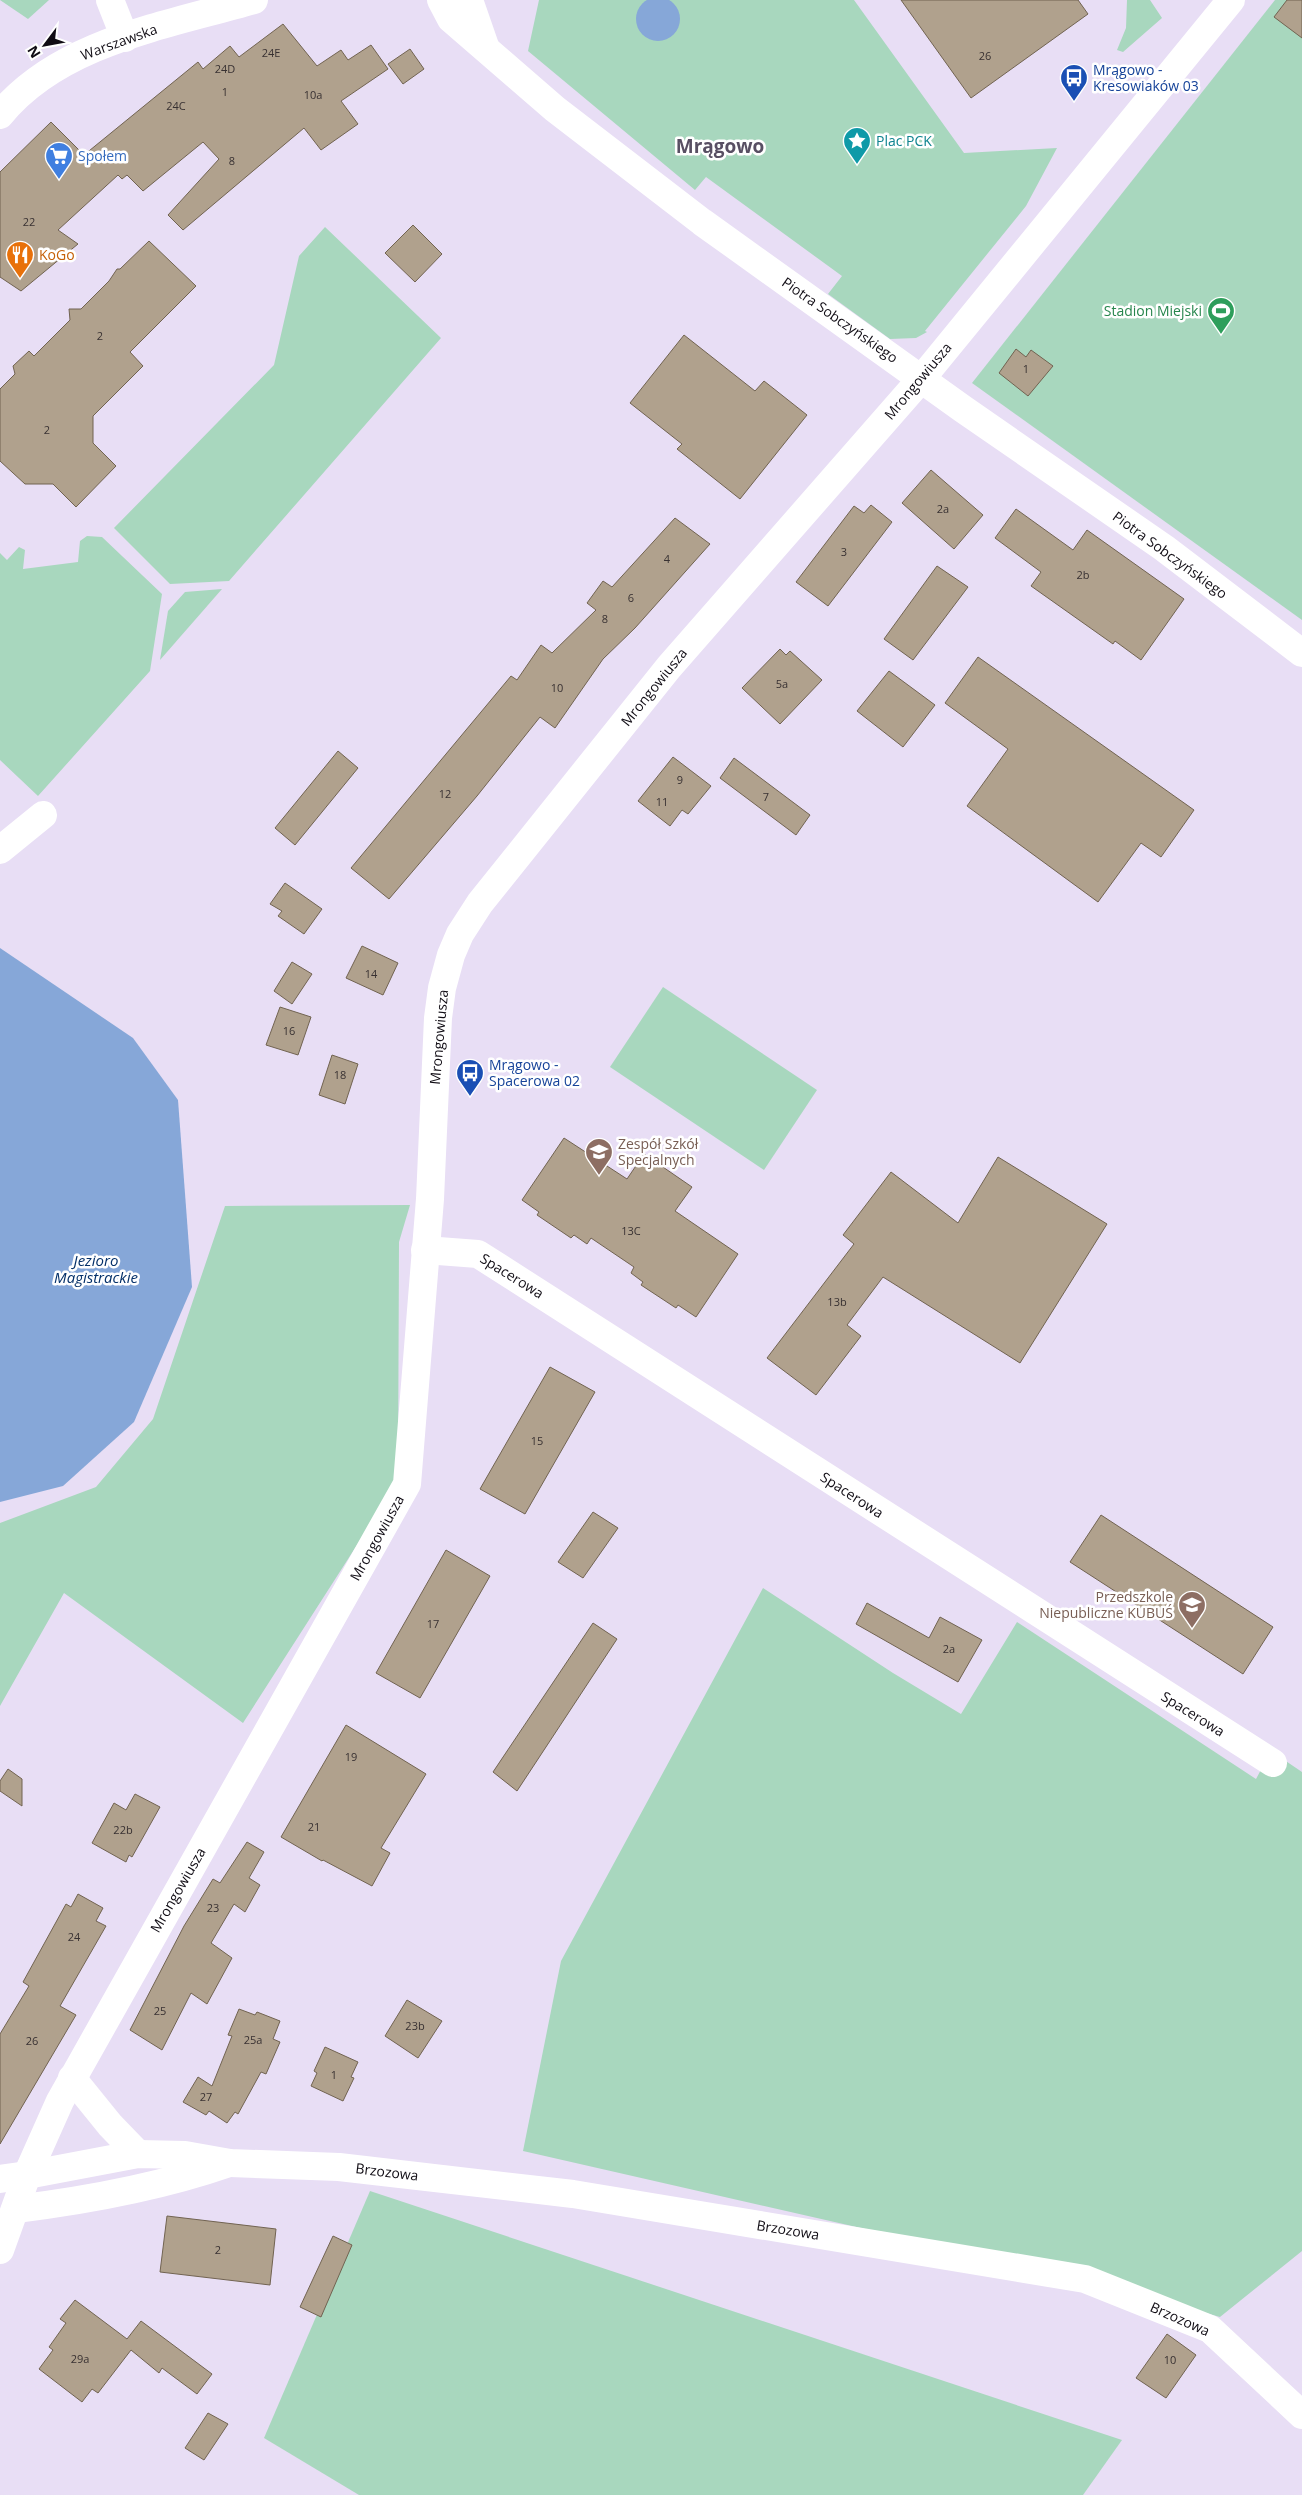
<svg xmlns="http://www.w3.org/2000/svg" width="1302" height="2495" font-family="'Open Sans',sans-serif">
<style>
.green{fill:#a8d7be}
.water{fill:#86a7d8}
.building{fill:#b0a18d;stroke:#716351}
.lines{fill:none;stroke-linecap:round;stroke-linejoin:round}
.street{stroke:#fff;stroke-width:28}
.secondary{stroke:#fff;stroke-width:28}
.labels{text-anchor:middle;stroke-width:5;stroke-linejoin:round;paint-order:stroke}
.number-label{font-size:11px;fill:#383132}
.street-label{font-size:14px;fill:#100c14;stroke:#fff}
.transit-label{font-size:14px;fill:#164399;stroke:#fff;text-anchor:start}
.culture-label{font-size:14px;fill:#0d838f;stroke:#fff;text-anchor:start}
.shop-label{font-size:14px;fill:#366cbe;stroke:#fff;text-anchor:start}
.food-label{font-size:14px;fill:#c56008;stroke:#fff;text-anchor:start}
.leisure-label{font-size:14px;fill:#27864d;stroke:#fff;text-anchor:end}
.education-label{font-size:14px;fill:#785e54;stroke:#fff;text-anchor:start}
.water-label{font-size:15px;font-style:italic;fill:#043069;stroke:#fff}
.district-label{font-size:19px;font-weight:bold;fill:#584f63;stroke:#fff}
</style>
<rect width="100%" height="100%" fill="#e8def5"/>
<g class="green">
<path d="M0,0H49L28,19Z"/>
<path d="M539,0H854L964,153L1057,148L1026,206L925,331L927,332L916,338L890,339L828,294L842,276L706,177L695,190L528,51Z"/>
<path d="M1127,0H1150L1162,18L1123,52L1117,50L1126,28Z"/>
<path d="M1275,0H1302V620L972,383Z"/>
<path d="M325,227L441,338L229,581L170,584L114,528L274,365L299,256Z"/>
<path d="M87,536L102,537L162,594L150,671L38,796L0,760V553L7,560L19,547L25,550L23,569L78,562L80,541Z"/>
<path d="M222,589L160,660L168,611L185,592Z"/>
<path d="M663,987L817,1090L764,1170L610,1067Z"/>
<path d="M410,1205L399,1242L398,1481L243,1723L64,1593L0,1706V1523L96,1487L153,1419L225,1206Z"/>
<path d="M763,1588L893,1673L961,1714L1017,1622L1256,1779L1271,1751L1302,1772V2251L1220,2317L1085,2279L523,2151L561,1961Z"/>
<path d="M370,2191L1122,2440L1083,2495H359L264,2438Z"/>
</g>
<g class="water">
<circle cx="658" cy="19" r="22"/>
<path d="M0,948L133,1038L178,1100L192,1287L134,1422L63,1486L0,1502Z"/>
</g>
<g class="building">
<path d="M901,0H1078L1088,14L971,98Z"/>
<path d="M1287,0H1302V38L1274,17Z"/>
<path d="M283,24L317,66L341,50L348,60L371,45L388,69L341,101L358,124L321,150L304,128L183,230L168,215L219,159L203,142L143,191L127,175L122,179L118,175L58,230L78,244L21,291L0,277V172L51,122L84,155L198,62L203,69L230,46L239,57Z"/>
<path d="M410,49L424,69L403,84L388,64Z"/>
<path d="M413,225L442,254L415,282L385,253Z"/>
<path d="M149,241L196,286L130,352L143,366L93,416V443L116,466L76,507L53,484H25L0,461V389L15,374L13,366L29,351L34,356L70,320L69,309H81L109,281L117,269H120Z"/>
<path d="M684,335L755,391L764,381L807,415L740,499L677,449L682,444L630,403Z"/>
<path d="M1016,349L1026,357L1031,350L1053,366L1028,396L999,373Z"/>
<path d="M931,470L983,515L954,549L902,503Z"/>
<path d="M871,505L892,522L828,606L796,582L854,506L864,513Z"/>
<path d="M1016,509L1073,550L1087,530L1184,599L1141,660L1115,641L1113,644L1031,586L1041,572L995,538Z"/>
<path d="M675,518L710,544L635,628L603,659L555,728L540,717L477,796L389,899L351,868L511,676L517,680L541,645L552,653L596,610L587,603L603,581L612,587Z"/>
<path d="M937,566L968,587L913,660L884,639Z"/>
<path d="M780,649L786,655L790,651L822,680L780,724L742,688Z"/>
<path d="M978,657L1194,810L1161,857L1141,843L1098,902L967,806L1008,749L945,703Z"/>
<path d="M889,671L935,705L903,747L857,711Z"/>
<path d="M338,751L358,768L295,845L275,828Z"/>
<path d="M673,757L711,786L688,814L682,810L670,826L638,801Z"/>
<path d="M734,758L810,815L796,835L720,778Z"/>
<path d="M285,883L322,909L304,934L278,916L282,911L270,904Z"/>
<path d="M362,946L398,963L383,995L346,978Z"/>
<path d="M292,962L312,974L292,1004L274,991Z"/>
<path d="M280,1007L311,1017L298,1055L266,1045Z"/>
<path d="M332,1055L358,1064L345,1104L319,1095Z"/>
<path d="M564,1138L627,1179L644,1154L692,1187L675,1211L738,1254L696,1317L678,1305L676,1308L641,1285L643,1282L631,1273L634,1267L591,1238L587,1244L574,1235L571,1238L537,1215L539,1212L522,1200Z"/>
<path d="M998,1157L1107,1224L1020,1363L883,1277L847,1325L861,1336L816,1395L767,1358L854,1244L843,1235L891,1172L958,1223Z"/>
<path d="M550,1367L595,1392L525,1514L480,1489Z"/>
<path d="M593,1512L618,1528L583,1578L558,1562Z"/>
<path d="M1101,1515L1273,1627L1243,1674L1070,1562Z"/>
<path d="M446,1550L490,1576L420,1698L376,1673Z"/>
<path d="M867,1603L929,1638L940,1617L982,1640L958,1682L856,1624Z"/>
<path d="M593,1623L617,1639L517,1791L493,1772Z"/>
<path d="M346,1725L426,1774L381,1848L390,1853L372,1886L323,1860L322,1861L281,1837Z"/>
<path d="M8,1769L22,1779V1806L0,1791V1781Z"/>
<path d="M135,1794L160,1807L132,1857L129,1855L126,1862L92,1843L114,1803L126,1810Z"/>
<path d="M247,1842L264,1852L249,1878L260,1885L245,1912L234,1904L211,1943L232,1958L207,2004L191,1993L162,2050L130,2030L184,1926L213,1879L220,1883Z"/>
<path d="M78,1894L103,1908L96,1921L106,1926L60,2006L76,2015L0,2144V2034L29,1986L23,1982L66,1904L71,1907Z"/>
<path d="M407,2000L442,2021L418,2058L385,2036Z"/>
<path d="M239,2009L255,2015L257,2012L280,2021L273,2039L280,2042L266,2074L261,2072L238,2114L235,2112L227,2123L209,2111L206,2115L183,2102L198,2077L212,2086L232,2036L228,2035Z"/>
<path d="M325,2047L358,2062L351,2077L354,2078L343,2101L311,2086L317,2073L314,2071Z"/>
<path d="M167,2216L276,2229L270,2285L160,2272Z"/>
<path d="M333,2236L352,2245L321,2317L300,2307Z"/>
<path d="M75,2300L127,2339L141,2321L212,2374L197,2394L162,2368L159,2373L131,2350L98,2393L92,2389L82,2402L39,2369L53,2350L49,2347L66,2323L60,2319Z"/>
<path d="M1167,2334L1196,2355L1166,2398L1136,2378Z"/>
<path d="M208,2413L228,2424L204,2460L185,2448Z"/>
</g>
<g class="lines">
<g class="street">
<path d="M110,0L125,38"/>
<path d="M441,0L451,19L555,109L702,222L963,409L1164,548L1302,653"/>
<path d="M469,0L485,46"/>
<path d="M0,115C59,42 168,25 254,0"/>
<path d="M0,850L43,815"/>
<path d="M425,1250L478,1254L1273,1763"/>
<path d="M0,2179L27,2175"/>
</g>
<g class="secondary">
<path d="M72,2078L110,2125L138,2154"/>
<path d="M27,2175L138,2154L185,2155L230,2163L339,2167L573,2194L1085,2279L1210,2329L1302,2415"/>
<path d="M16,2209C89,2200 160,2187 229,2163"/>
<path d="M0,2250L27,2175L60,2101L407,1484L430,1199L438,1018L442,988L451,955L460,934L480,903L669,667L922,378L1231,0"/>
</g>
</g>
<defs>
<symbol id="bus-pin" viewBox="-11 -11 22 30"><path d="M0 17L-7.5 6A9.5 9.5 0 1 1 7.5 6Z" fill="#1a4fb4" stroke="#fff"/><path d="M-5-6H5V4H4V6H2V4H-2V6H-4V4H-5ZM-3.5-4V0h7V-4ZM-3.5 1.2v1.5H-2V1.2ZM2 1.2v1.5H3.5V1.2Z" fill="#fff"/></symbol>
<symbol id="sight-pin" viewBox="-11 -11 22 30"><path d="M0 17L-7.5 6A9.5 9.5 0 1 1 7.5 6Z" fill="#0f9aa8" stroke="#fff"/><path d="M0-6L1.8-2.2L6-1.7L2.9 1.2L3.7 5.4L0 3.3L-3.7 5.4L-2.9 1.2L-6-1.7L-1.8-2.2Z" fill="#fff"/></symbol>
<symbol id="supermarket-pin" viewBox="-11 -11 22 30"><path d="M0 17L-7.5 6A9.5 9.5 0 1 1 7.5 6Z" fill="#3f7fe0" stroke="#fff"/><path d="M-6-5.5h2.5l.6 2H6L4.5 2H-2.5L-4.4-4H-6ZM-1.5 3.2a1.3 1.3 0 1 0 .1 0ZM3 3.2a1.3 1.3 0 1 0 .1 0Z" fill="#fff"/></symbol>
<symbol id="restaurant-pin" viewBox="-11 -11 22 30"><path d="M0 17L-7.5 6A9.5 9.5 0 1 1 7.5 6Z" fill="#e8710a" stroke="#fff"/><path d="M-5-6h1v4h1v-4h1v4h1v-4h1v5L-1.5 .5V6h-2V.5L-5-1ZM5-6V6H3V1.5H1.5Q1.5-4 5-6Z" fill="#fff"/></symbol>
<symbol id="stadium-pin" viewBox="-11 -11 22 30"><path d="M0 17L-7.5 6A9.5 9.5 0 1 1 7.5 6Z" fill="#2e9e5b" stroke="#fff"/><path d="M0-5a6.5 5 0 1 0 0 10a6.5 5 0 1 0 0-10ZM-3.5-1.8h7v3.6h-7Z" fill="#fff"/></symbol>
<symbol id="school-pin" viewBox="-11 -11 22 30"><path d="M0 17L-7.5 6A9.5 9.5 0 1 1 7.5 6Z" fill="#8d6e63" stroke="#fff"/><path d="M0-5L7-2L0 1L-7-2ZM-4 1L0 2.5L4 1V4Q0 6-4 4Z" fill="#fff"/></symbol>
</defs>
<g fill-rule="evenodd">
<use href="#bus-pin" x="1058" y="62" width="32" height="43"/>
<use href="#sight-pin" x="841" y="125" width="32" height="43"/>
<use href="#supermarket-pin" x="43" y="140" width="32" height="43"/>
<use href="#restaurant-pin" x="4" y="239" width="32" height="43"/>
<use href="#stadium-pin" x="1205" y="295" width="32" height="43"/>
<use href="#bus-pin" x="454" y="1057" width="32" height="43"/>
<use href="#school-pin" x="583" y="1136" width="32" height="43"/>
<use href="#school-pin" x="1176" y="1589" width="32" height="43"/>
</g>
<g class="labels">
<g class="number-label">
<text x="271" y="57">24E</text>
<text x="985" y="60">26</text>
<text x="225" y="73">24D</text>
<text x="225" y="96">1</text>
<text x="313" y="99">10a</text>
<text x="176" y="110">24C</text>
<text x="232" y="165">8</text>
<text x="29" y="226">22</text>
<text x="100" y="340">2</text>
<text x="1026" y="373">1</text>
<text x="47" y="434">2</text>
<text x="943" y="513">2a</text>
<text x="844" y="556">3</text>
<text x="667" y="563">4</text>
<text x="1083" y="579">2b</text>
<text x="631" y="602">6</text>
<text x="605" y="623">8</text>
<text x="782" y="688">5a</text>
<text x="557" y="692">10</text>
<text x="680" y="784">9</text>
<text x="445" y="798">12</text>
<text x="766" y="801">7</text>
<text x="662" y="806">11</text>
<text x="371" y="978">14</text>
<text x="289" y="1035">16</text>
<text x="340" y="1079">18</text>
<text x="631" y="1235">13C</text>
<text x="837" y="1306">13b</text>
<text x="537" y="1445">15</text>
<text x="433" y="1628">17</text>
<text x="949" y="1653">2a</text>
<text x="351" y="1761">19</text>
<text x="314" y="1831">21</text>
<text x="123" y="1834">22b</text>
<text x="213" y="1912">23</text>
<text x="74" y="1941">24</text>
<text x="160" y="2015">25</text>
<text x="415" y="2030">23b</text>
<text x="253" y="2044">25a</text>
<text x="32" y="2045">26</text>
<text x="334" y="2079">1</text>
<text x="206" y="2101">27</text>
<text x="218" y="2254">2</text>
<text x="80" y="2363">29a</text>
<text x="1170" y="2364">10</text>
</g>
<g class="street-label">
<text transform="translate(119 42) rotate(-20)" y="5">Warszawska</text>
<text transform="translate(840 320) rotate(35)" y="5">Piotra Sobczyńskiego</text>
<text transform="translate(918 381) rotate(-50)" y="5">Mrongowiusza</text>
<text transform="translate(1170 555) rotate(36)" y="5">Piotra Sobczyńskiego</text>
<text transform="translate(654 687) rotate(-51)" y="5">Mrongowiusza</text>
<text transform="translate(439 1037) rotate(-85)" y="5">Mrongowiusza</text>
<text transform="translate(512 1276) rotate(32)" y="5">Spacerowa</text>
<text transform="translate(852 1495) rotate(33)" y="5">Spacerowa</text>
<text transform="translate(377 1538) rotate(-61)" y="5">Mrongowiusza</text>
<text transform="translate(1193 1714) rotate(32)" y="5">Spacerowa</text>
<text transform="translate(178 1890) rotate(-60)" y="5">Mrongowiusza</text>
<text transform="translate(387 2172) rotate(7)" y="5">Brzozowa</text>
<text transform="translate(788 2230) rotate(9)" y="5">Brzozowa</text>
<text transform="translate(1180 2319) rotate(24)" y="5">Brzozowa</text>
</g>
<g class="transit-label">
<text x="1093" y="75">Mrągowo -<tspan x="1093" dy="16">Kresowiaków 03</tspan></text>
<text x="489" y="1070">Mrągowo -<tspan x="489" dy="16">Spacerowa 02</tspan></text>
</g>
<g class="culture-label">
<text x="876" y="146">Plac PCK</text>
</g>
<g class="shop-label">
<text x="78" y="161">Społem</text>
</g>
<g class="food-label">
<text x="39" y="260">KoGo</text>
</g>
<g class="leisure-label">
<text x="1202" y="316">Stadion Miejski</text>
</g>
<g class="education-label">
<text x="618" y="1149">Zespół Szkół<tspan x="618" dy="16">Specjalnych</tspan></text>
<text x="1173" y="1602" text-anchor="end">Przedszkole<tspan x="1173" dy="16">Niepubliczne KUBUŚ</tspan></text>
</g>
<g class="water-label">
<text x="96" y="1266">Jezioro<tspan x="96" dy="17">Magistrackie</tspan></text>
</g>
<g class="district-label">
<text x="720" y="153">Mrągowo</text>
</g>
</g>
<g transform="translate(45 45) rotate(238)" stroke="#ffffff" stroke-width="4" paint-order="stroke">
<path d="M0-4L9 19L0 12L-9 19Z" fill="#100c14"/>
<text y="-8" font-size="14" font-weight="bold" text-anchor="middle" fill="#100c14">N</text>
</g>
</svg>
